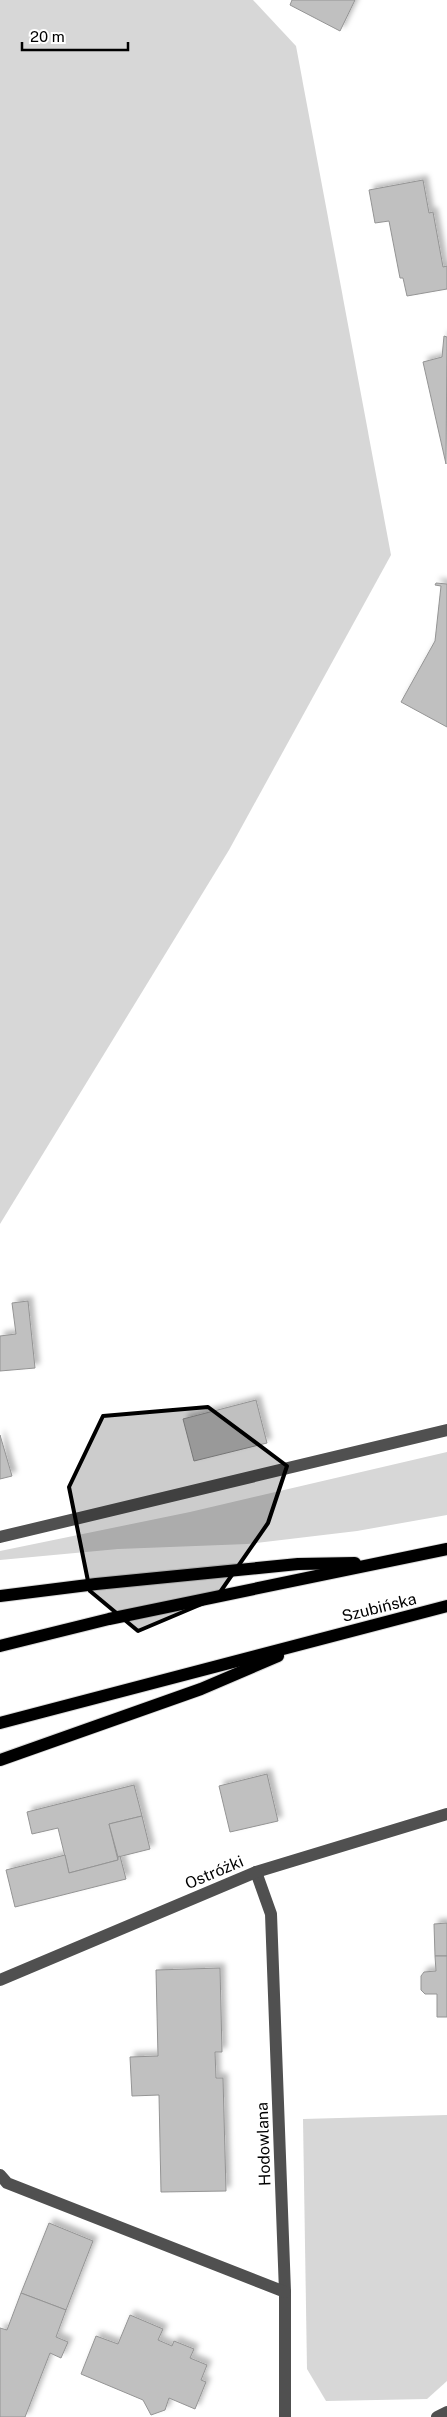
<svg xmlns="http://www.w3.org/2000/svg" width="447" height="2417" font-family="'Public Sans',sans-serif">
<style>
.green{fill:#d7d7d7}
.building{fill:#c0c0c0;stroke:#949494;filter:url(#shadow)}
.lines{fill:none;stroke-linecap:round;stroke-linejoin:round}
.major-casing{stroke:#dbdbdb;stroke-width:14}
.minor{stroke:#505050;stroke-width:12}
.major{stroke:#000;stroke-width:12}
.marked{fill:#000;fill-opacity:0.2;stroke:#000;stroke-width:4;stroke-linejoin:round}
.labels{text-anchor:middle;stroke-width:4.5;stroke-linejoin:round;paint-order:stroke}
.street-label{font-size:16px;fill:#000;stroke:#fff}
</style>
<defs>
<filter id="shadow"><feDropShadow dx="4.5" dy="-4.5" stdDeviation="2.5" flood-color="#0004"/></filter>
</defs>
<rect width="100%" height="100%" fill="#fff"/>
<g class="green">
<path d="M0,0H253L296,46L391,555L229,850L0,1224Z"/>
<path d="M447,1452V1515L357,1531L247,1544L118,1549L0,1560V1551L190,1512Z"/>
<path d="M447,2115V2381L427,2399L326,2401L307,2369L303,2119Z"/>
</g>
<g class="building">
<path d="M292,0H355L340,31L290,5Z"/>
<path d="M423,180L429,213L433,212L443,267L447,266V289L407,296L403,278H400L389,221L375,223L369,190Z"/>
<path d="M444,336L447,337L446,464L423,362L442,357Z"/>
<path d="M436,583L447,584V727L401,702L435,641L441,586L435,585Z"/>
<path d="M28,1301L35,1368L0,1371V1336L16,1334L12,1303Z"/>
<path d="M256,1400L267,1443L194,1461L183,1419Z"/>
<path d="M0,1435L12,1476L0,1479Z"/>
<path d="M267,1774L278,1821L230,1832L219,1786Z"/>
<path d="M134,1785L142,1816L109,1824L118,1860L69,1873L58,1828L32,1834L27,1812Z"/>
<path d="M142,1816L150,1849L118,1857L109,1824Z"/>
<path d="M65,1855L69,1873L118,1860V1857L120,1856L126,1879L15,1907L6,1870Z"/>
<path d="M447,1923V1956H435L434,1924Z"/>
<path d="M435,1956H447V2017H437V1994H425L421,1990V1976L424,1972L436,1971Z"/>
<path d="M220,1968L222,2052H215L216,2078H223L226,2191L161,2192L159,2095L132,2096L130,2057L158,2056L156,1970Z"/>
<path d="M49,2223L93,2241L66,2310L21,2293Z"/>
<path d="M21,2293L66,2310L56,2337L68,2342L61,2358L50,2353L25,2417H0V2328L7,2330Z"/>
<path d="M130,2315L163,2329L158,2340L172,2346L174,2341L194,2349L190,2358L207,2365L201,2380L206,2382L195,2409L169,2398L165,2410L151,2415L143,2400L81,2374L96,2336L118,2344Z"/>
</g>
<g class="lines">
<defs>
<g id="major">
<path d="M0,1596L96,1584L298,1564L355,1563"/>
<path d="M0,1646L109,1619L447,1549"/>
<path d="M0,1723L447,1606"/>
<path d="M0,1760L201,1689L278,1656"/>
</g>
</defs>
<use href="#major" class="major-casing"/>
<g class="minor">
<path d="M0,1537L447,1430"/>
<path d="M256,1872L271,1914L285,2292V2417"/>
<path d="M0,1980L256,1872L447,1814"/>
<path d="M0,2175L7,2183L285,2292"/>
<path d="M437,2417L447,2412"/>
</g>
<use href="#major" class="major"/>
</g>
<path class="marked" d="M208,1407L287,1466L268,1523L216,1598L138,1631L90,1591L69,1487L103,1416Z"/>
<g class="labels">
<g class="street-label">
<text transform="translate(379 1607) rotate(-14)" y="6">Szubińska</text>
<text transform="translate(214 1872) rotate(-23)" y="6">Ostróżki</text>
<text transform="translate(263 2144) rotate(-92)" y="6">Hodowlana</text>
</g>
</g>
<path d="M22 42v8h106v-8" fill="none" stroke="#000000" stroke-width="2.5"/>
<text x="30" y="42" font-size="15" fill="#000000" stroke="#ffffff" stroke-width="4" paint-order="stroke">20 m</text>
</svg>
